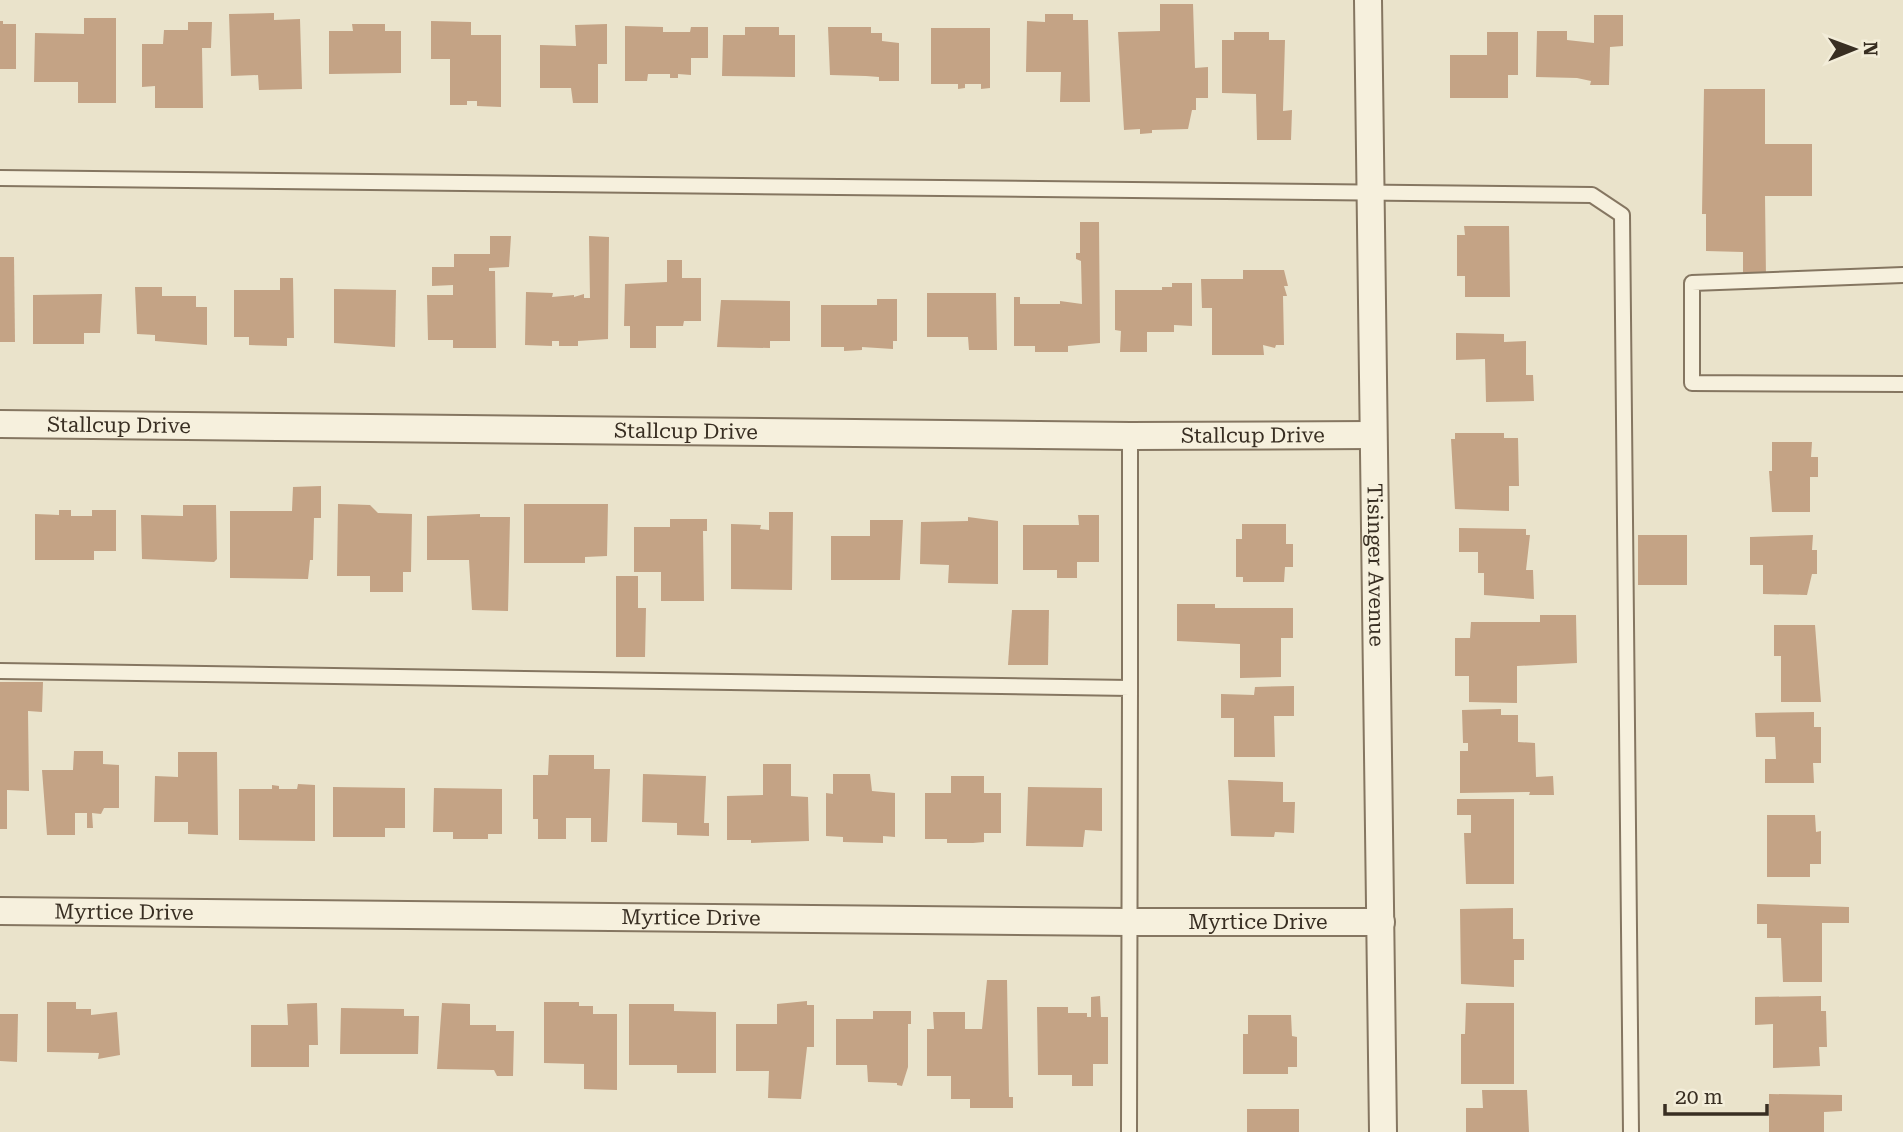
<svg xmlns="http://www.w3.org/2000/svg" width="1903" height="1132" font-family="'Roboto Serif',serif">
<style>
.building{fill:#c4a385}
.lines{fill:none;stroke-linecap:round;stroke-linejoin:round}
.lane-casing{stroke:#857661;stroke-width:18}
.street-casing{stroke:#857661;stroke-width:30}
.lane{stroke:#f6f0dd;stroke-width:14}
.street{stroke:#f6f0dd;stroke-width:26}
.labels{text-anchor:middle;stroke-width:5;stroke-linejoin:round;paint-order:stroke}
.street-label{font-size:21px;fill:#382e22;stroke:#f3edd9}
</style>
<rect width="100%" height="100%" fill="#eae3cb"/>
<g class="building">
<path d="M1160,4H1193L1195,68L1208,67V98H1196V110H1192L1188,129L1152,130V133L1140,134V129L1124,130L1118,32L1160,31Z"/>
<path d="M274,13V20L300,19L302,89L259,90L258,75L231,76L229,14Z"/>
<path d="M1045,14H1073V20H1088L1090,102H1060L1061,72H1026L1027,21L1045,22Z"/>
<path d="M1594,15H1623V46L1610,47L1609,85H1590L1591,81L1577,78L1536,77L1537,31H1567V40L1594,43Z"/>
<path d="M84,18H116V103H78V82H34L35,33L84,34Z"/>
<path d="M0,21H3V24H16V69H0Z"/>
<path d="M431,21L471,22V35H501V107L477,106V101H467V105H450V59H431Z"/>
<path d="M188,22H212L211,48H202L203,108H155V86L142,87V44H163L164,30H188Z"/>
<path d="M352,24H385V31H401V73L329,74V31H353Z"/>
<path d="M607,24V64H598V103H573L571,88H540V45L576,46L575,25Z"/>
<path d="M625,26L663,27V32H690L691,27H708V58H691V75L678,74V78H670V74H648L647,81H625Z"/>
<path d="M745,27H779V35H795V77L722,76L723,35H745Z"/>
<path d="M828,27H871V33H882V41L899,43V81H879V77L866,76L830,75Z"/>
<path d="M931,28H990V88L981,89V84H965V88L958,89V84H931Z"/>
<path d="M1234,32H1269V40H1285L1283,111L1292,110L1291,140H1257L1256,94L1222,93V40H1234Z"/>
<path d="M1487,32H1518V75H1508V98H1450V55H1487Z"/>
<path d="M1704,89H1765V144H1812V196H1765L1766,278H1743V252L1706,251V214H1702Z"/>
<path d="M1080,222H1099L1100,343L1068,346V352H1035V346H1014V297H1020V304H1060V301L1082,304L1081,261L1076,259V253H1080Z"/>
<path d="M1464,226H1509L1510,297H1465V276H1457V235H1465Z"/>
<path d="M490,236H511L509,267L489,268V271H495L496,348H453V340H428L427,295H453V285L432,286V267H454V254H490Z"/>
<path d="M589,236L609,237L608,339L578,341V346H559V341H552V346L525,345L526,292L553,293L552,297L574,295V297L584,294V298H590Z"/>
<path d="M0,257H14L15,342H0Z"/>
<path d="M667,260H682V278H701V321H684L683,326H656V348H630V326H624L625,284L667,282Z"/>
<path d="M1243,270H1284L1288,286H1284L1287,296H1283L1284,345H1276L1275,348L1263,345L1264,355H1212V308H1202L1201,279H1243Z"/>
<path d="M280,278H293L294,338H287V346L249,345V337H234V290H280Z"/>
<path d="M1172,283H1192V326L1174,325V332H1147V352H1120L1121,331L1115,330V290H1162V287H1172Z"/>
<path d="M135,287H162V296H196V307H207V345L155,341V335L137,334Z"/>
<path d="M334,289L396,290L395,347L334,343Z"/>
<path d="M927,293H996L997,350H969L968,337H927Z"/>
<path d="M102,294L100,333H84V344H33V295Z"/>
<path d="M877,299H897V341H893V349L862,347V350L844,351V347H821V305H877Z"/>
<path d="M721,300L790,301V341H770V348L717,347Z"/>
<path d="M1456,333L1504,334V342L1526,341V375H1533L1534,401L1486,402L1485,359L1456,360Z"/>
<path d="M1455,433H1504V438H1518L1519,486H1509V511L1455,509L1451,439H1455Z"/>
<path d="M1772,442H1812L1811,457H1818V477H1810V512H1772L1769,471H1772Z"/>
<path d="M321,486V518H314L313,560H310L308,579L230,578V511H292L293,487Z"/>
<path d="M338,504L370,505L378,513L412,514L411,572H403V592H370V576H337Z"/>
<path d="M524,504H608L607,556L585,557V563H524Z"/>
<path d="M183,505H216L217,559L214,562L142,559L141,515L183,516Z"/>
<path d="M59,510H71V516H92V510H116V551H94V560H35V514L59,515Z"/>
<path d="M769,512H793L792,590L731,589V524L761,525L760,529L769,530Z"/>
<path d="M480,514V517H510L508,611L472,610L469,560H427V516Z"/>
<path d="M1078,515H1099V562H1077V578H1057V570H1023V525H1079Z"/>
<path d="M968,517L998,521V584L948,583L949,565L920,564L921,522L968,521Z"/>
<path d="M670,519H707V531H703L704,601H661V572H634V527H670Z"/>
<path d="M870,520H903L900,580H831V536H870Z"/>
<path d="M1242,524H1286V544H1293V567H1285L1284,582H1243V577H1236V539H1242Z"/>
<path d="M1459,528L1526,529V535H1530L1526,570H1533L1534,599L1484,595V573H1478V552H1459Z"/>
<rect x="1638" y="535" width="49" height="50"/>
<path d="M1813,535L1812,550H1817V574H1812L1807,595L1763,594V565H1750V537Z"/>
<path d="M616,576H638V608H646L645,657H616Z"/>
<path d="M1177,604H1215V608H1293V638H1281V677L1240,678V644L1177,641Z"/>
<path d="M1012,610H1049L1048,665H1008Z"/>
<path d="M1540,615H1576L1577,663L1517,666V703L1469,702V676H1455V638H1470L1471,622H1540Z"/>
<path d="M1774,625H1815L1821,702H1781V656H1774Z"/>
<path d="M0,682H43L42,712L28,711L29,791L7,790V829H0Z"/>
<path d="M1294,686V716H1274L1275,757H1234V718H1221V694L1254,695L1255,687Z"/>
<path d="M1501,709V715H1518V742L1535,743L1536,777L1553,776L1554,795H1529L1530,792L1460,793V751H1468V743H1463L1462,710Z"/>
<path d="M1814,712V727H1821V763H1813L1814,783H1765V759H1776L1775,737H1756L1755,713Z"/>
<path d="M74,751H103V764L119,765V808H104L101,814L92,813L93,828H87V813H75V835H47L42,770H73Z"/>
<path d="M178,752H217L218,835L188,834V822H154L155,776L178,777Z"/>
<path d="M549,755H594V769H610L607,842H591V818H566V839H538V819H533V775H548Z"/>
<path d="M763,764H791V796L808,797L809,841L751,843V840H727V796L763,795Z"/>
<path d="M643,774L706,776L704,823H709V836L677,835V823L642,822Z"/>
<path d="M833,774H870L872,791L895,793V837L883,836V843L843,842V837L826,836V793L833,794Z"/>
<path d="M951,776H984V793H1001V833H984V842L973,843H947V839H925V793H951Z"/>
<path d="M1228,780L1283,782V802H1295L1294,833L1275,832L1274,837L1231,836Z"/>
<path d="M298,784L315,785V841L239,840V789H272V785L279,786V789H297Z"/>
<path d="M333,787L405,788V828H385V837H333Z"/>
<path d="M1028,787L1102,788V831L1085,830L1083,847L1026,846Z"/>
<path d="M434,788L502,789V834H488V839H453V832H433Z"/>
<path d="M1457,799H1514V884H1466L1464,833H1471V815H1457Z"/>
<path d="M1767,815H1815L1816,832L1821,831V864H1810V877H1767Z"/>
<path d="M1757,904L1849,907V923H1822V982H1783L1781,938H1767V924H1757Z"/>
<path d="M1513,908V939H1524V960H1514V987L1461,984L1460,909Z"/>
<path d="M987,980H1007L1009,1097H1013V1108H970V1099H951V1076H927V1029H934L933,1012H965V1029H982Z"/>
<path d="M1100,996L1101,1017H1108V1064H1093V1086H1072V1075H1038L1037,1007H1068V1013H1087V1017H1091V997Z"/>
<path d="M1821,996V1011H1826L1827,1047H1819L1820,1066L1773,1068V1024L1755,1025V997Z"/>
<path d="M807,1001V1005H814V1047H807L801,1099L768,1098L769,1071H736V1024H777V1004Z"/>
<path d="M47,1002H76V1009H91V1015L117,1012L120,1055L98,1059L99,1053L47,1052Z"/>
<path d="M544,1002H579V1006H593V1014H617V1090L584,1089V1064L544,1063Z"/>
<path d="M317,1003L318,1045H309V1067H251V1025H288L287,1004Z"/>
<path d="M442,1003L470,1004V1025H496V1031H514L513,1076H497L494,1070L437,1069Z"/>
<path d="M1466,1003H1514V1084H1461V1034H1465Z"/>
<path d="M629,1004H674V1011L716,1012V1073H677V1065H629Z"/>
<path d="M341,1008L404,1009V1016H419L418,1054H340Z"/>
<path d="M873,1011H911V1024H908V1067L902,1086L897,1085V1083L868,1082L867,1065H836V1019H873Z"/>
<path d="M0,1014H18L17,1062L0,1061Z"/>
<path d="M1248,1015H1291L1292,1036L1297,1037V1067H1288V1074H1243V1034H1248Z"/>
<path d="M1482,1090H1527L1529,1132H1466V1108H1483Z"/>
<path d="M1769,1094L1842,1095V1111L1824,1112V1132H1769Z"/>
<rect x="1247" y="1109" width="52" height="23"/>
</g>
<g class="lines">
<defs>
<g id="lane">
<path d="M0,178L1592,195L1622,215L1631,1132"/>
<path d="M1903,275L1692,283V383L1903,384"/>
<path d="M1130,436V688"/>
<path d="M0,671L1130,688L1129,1132"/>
</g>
<g id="street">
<path id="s1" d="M1368,0L1383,1132"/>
<path id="s2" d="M0,424L1130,436L1373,435"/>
<path id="s3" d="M0,911L1129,922H1381"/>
</g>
</defs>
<use href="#lane" class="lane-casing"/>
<use href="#street" class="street-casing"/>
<use href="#lane" class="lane"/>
<use href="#street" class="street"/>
</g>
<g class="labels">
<g class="street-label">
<text dy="7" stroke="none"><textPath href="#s2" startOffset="119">Stallcup Drive</textPath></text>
<text dy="7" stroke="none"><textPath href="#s2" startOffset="686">Stallcup Drive</textPath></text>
<text dy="7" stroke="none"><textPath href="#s2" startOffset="1253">Stallcup Drive</textPath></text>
<text dy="7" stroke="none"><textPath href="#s1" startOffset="565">Tisinger Avenue</textPath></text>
<text dy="7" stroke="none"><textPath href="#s3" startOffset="124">Myrtice Drive</textPath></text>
<text dy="7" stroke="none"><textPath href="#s3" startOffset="691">Myrtice Drive</textPath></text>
<text dy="7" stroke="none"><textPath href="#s3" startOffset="1258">Myrtice Drive</textPath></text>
</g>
</g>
<g transform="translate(1854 49) rotate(89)" stroke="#f3edd9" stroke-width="5" paint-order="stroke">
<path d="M0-5L12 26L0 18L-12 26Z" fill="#382e22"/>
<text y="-10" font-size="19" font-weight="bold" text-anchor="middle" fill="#382e22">N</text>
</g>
<path d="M1665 1104v10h102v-10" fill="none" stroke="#382e22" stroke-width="3.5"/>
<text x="1675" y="1104" font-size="21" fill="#382e22" stroke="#f3edd9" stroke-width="5" paint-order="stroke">20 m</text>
</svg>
